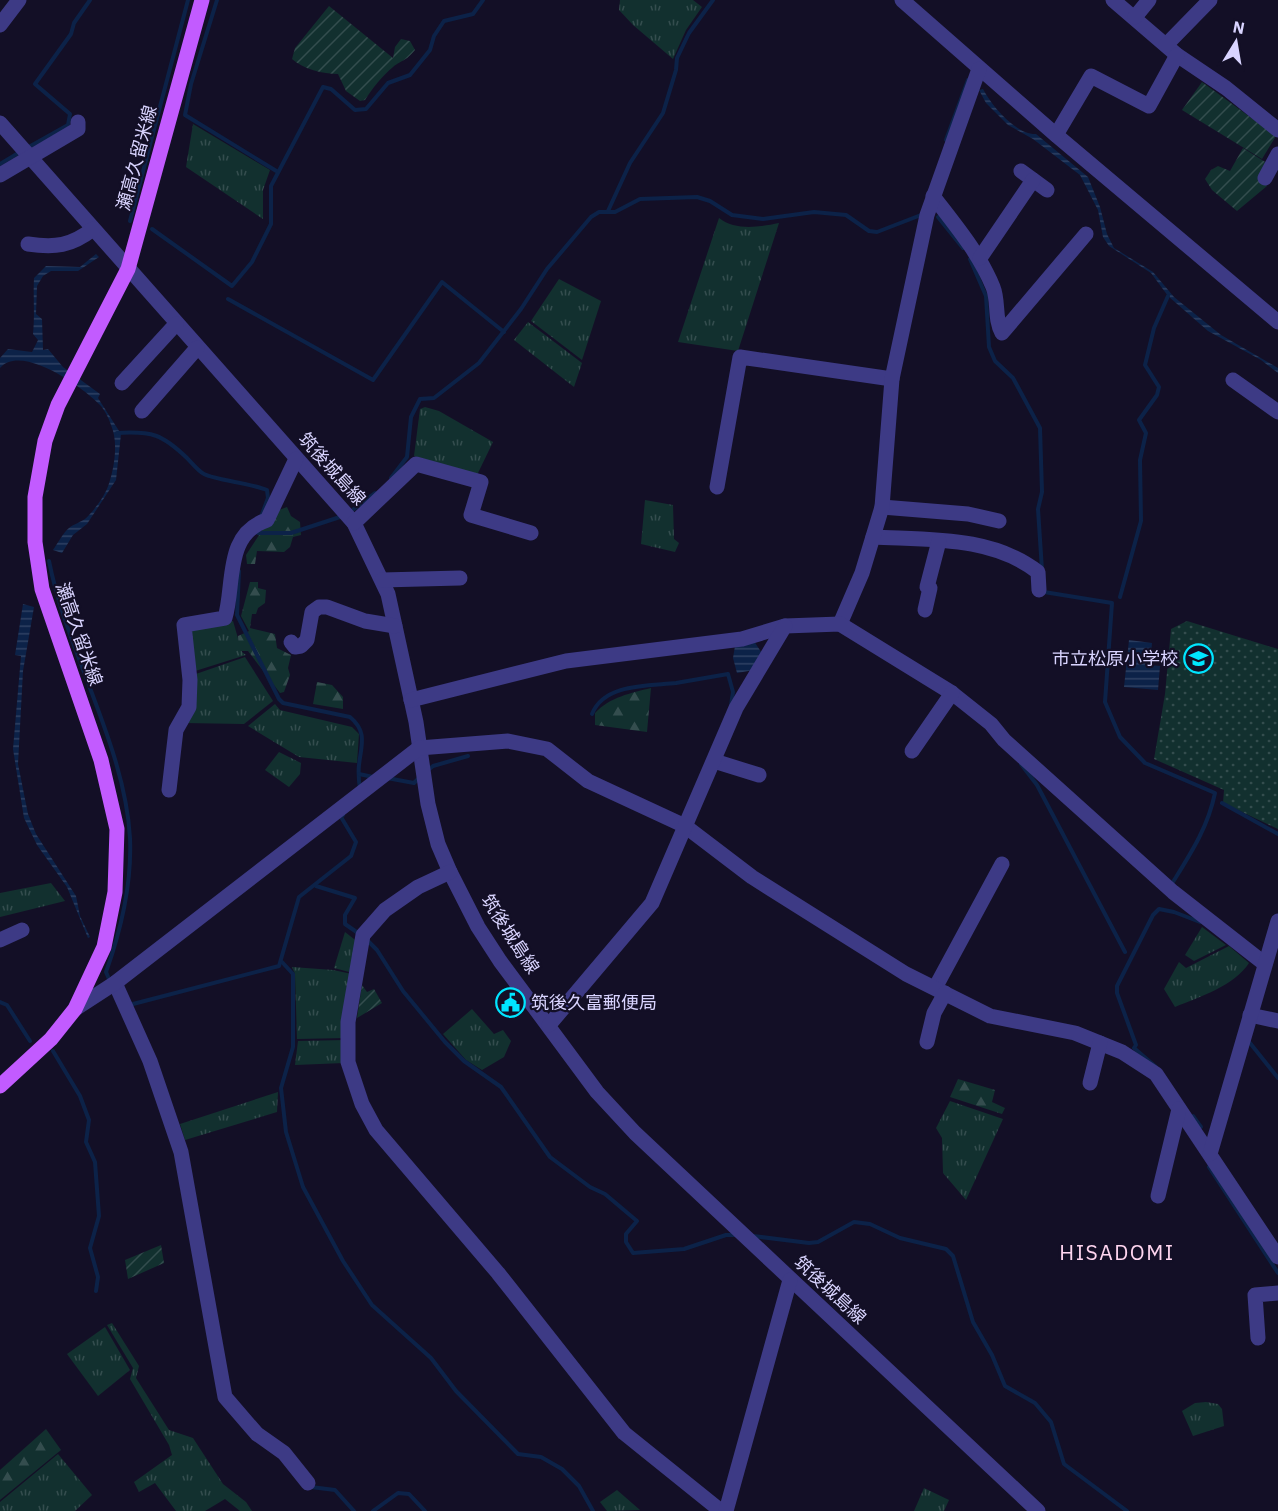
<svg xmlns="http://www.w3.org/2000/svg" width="1278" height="1511" font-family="'IBM Plex Sans','Noto Sans JP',sans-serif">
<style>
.grass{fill:url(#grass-tufts)}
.forest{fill:url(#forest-firs)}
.park{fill:url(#park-dots)}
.garden{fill:url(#garden-furrows)}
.water{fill:url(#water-rules)}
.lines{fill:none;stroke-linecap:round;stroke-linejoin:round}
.stream{stroke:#0c2248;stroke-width:4}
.minor{stroke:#3d3a85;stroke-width:15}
.major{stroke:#c25bff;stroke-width:15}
.labels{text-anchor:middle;stroke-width:4.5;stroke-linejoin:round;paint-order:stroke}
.street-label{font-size:18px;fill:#d9d4ff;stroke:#130f26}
.poi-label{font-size:18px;fill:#d9d4ff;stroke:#130f26;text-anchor:end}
.quarter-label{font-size:21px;letter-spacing:1.5px;fill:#ffd6f0;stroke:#130f26}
</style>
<defs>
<pattern id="grass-tufts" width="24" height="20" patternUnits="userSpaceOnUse" patternTransform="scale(1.5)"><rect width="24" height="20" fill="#12302f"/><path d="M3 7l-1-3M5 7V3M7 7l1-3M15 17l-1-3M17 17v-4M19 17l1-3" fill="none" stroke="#344d4e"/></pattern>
<pattern id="forest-firs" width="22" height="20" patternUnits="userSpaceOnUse" patternTransform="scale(1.5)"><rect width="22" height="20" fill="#12302f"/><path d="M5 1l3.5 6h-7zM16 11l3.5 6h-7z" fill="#344d4e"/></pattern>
<pattern id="park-dots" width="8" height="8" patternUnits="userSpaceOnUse" patternTransform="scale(1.5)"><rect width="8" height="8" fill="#12302f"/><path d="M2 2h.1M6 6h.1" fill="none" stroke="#344d4e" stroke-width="1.8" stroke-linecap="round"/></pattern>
<pattern id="garden-furrows" width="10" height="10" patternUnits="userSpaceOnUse" patternTransform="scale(1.5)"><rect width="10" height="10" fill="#12302f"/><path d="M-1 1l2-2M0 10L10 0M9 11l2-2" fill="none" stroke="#344d4e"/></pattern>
<pattern id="water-rules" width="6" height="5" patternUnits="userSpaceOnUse" patternTransform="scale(1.5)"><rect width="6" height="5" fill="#0c2248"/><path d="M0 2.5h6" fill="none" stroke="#2f4163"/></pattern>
</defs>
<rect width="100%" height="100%" fill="#130f26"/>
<g class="grass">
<path d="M620,0H693L702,7L686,30L673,59L633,25L619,10Z"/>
<path d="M193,124L270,170L263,190V219L186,167Z"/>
<path d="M719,218C735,231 760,227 779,223L738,351L678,342Z"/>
<path d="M559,279L601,301L582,360L531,321Z"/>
<path d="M528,322L582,363L574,387L514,340Z"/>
<path d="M425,407L439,411L493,442L477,475L414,456L420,409Z"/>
<path d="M645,500L673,505L674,539L679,543L675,552L641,544Z"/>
<path d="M233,621L242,652L246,655L192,672L187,627Z"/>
<path d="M245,657L273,701L244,724L185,723L193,675Z"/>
<path d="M275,704L280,710L352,727L359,734L357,763L299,757L248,726Z"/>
<path d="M279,752L301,763L300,774L289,787L265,770Z"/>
<path d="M51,883L65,901L0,917V893Z"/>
<path d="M1202,927L1226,945L1194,961L1185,955Z"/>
<path d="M345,932L359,943L353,973L334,968Z"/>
<path d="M1229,946L1249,963C1234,986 1199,997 1175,1007L1164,989L1179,962L1186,968Z"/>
<path d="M292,967L333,970L352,974L346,1038L297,1039L295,974Z"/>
<path d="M472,1009L494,1034L503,1030L511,1041L504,1057L482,1070L466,1060L443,1034Z"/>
<path d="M345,1040L344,1063L295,1065L298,1041Z"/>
<path d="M278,1092L277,1112L185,1140L180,1124Z"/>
<path d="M950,1101L1003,1119L966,1200L943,1173L942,1138L936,1128Z"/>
<path d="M112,1323L139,1366L136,1378L169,1430L193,1438L223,1484L246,1502L252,1511H240L225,1499L205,1511H176L155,1483L139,1492L134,1482L172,1455L169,1445L130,1379L133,1368L107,1325Z"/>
<path d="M105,1327L130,1370L98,1396L67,1354Z"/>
<path d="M1206,1402L1218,1404L1222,1409L1224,1426L1193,1436L1182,1411L1195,1403Z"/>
<path d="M58,1454L92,1495L75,1511H0V1502Z"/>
<path d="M924,1488L949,1500L944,1511H914Z"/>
<path d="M617,1490L640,1510L607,1511L600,1502Z"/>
</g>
<g class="forest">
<path d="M287,507L291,516L300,522L301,535L293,537L290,547L284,552L257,551L255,564H247L246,555L274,512Z"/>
<path d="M250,582H258V588L266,590L265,603L258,608L256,614H252L250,628L275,634L277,648L291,655L288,668L290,675L284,692L280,693L248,651H239L238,636L249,631L241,616Z"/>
<path d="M317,682L332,685L343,697V709L313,704Z"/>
<path d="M651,688L647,732L595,725V713C610,697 631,693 651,688Z"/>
<path d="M958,1079L995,1090L992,1102L1005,1108L1002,1114L950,1097Z"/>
<path d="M46,1429L61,1450L0,1500V1470Z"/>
</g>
<path class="park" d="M1187,621L1278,649V829L1223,803L1224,790L1154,759L1165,694L1171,629Z"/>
<g class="garden">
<path d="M329,6L393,58L395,47L401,39L410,41L415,50C405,62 403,59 393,67C382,76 372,89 365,100L360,101L346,91L338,74C323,74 303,69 292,59L295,48Z"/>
<path d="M1202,82L1276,136L1262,159L1182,110Z"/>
<path d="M1243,148L1270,165L1261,178L1267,186L1237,211L1212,190L1205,179L1211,170L1218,166L1230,171Z"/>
<path d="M362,985L367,992L374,989L382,1003L357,1018Z"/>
<path d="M161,1245L164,1263L128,1279L125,1260Z"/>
</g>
<g class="water">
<path d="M983,89C991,105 1016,135 1036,134L1088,177L1100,207L1107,234L1114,248L1153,272L1174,297L1221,335L1278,368V373L1261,360L1208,331L1168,296L1151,273L1109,246L1103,237L1098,210L1080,175L1033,139L1008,125L986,103L979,90Z"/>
<path d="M96,254L99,257L78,271H51L43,276L37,286L36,314L42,319L43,350L48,349L63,367L100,394L98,398L121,434L116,480L87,524L73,535L62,553L53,550C58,543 63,533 69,528C74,524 81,522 85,519C93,512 103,498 107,489C114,471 119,443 111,425C109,419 105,410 100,405C83,387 21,343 0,368V358L8,349L32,352L38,340L33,334C35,313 33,298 34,278L46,266L80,267Z"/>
<path d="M23,604L34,607L23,671L18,764L28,814L36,834L76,896L80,916L90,937L88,938L67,887L37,845L24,818L13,749L21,656L15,655Z"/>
<path d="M1129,640L1152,643L1150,665L1160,666L1158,690L1124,687Z"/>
<path d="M754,641L763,655L754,670L737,673L733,658L735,646Z"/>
</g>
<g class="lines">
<g class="stream">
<path d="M217,0L191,84L185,115L278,172"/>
<path d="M946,140L968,80"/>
<path d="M27,148L68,125L70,114L35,84L71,34L74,23L90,0"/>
<path d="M0,164L20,152"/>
<path d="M608,211L630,163L663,113L676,70L677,58L689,33L713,0"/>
<path d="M938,217L963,248"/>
<path d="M130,221L188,0"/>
<path d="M152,229L232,286L252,262L271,224V186L323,87L331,89L355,110L366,109L388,83L410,75L430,50L434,36L444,21L473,14L483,0"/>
<path d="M970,259L986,296L989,347L995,361L1013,378L1040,428L1042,492L1038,509L1042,570"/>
<path d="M228,299L373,380L442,282L504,332"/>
<path d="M117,433C152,431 162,434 187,458C192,463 198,471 204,474C215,480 250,483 267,490L268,498L261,517"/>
<path d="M391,478L407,457L411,417L420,399L434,398L479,363L521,309L547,269L591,217L599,212H615L640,199L697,197L710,201L732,215L763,219L814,212L846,215L869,231L877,232L921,215"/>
<path d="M350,512L375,493"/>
<path d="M258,530V533H291L343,516"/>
<path d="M49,561C67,653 125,746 130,838C132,884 121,930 106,972L109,979"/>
<path d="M239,571L237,615L279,699L283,703L350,717C368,732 361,746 359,765C358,773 359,782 360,789"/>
<path d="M1044,592L1112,603L1105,702L1120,737L1145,763L1215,793C1208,827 1191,853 1173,882"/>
<path d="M1120,597L1141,521L1140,460L1146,433L1139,420L1157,395L1159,387L1145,365L1154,328L1168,296"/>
<path d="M592,714C604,683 650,686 676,683C694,680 711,677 728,674L733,692L731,705"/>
<path d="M1021,764L1037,785L1125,952"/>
<path d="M427,771L433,766L468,756"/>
<path d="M359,774L373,777"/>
<path d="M387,778L414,783L419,778"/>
<path d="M1222,803L1278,834"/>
<path d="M316,886L355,898L345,915V924L358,933"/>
<path d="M368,941L377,950L403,991L445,1042L464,1061L501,1087L550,1157L590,1187L605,1194L637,1221L626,1234V1242L633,1253L684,1249L726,1235H737"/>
<path d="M282,962L293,974V1047L281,1088L286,1132L303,1187L343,1261L372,1305L431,1358L456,1391L518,1454L541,1457L562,1469L579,1486L593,1511"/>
<path d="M0,1002L7,1005L30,1041"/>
<path d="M133,1004L279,966L299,897L351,856L356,842L341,817L343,815"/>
<path d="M1250,1043L1278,1078"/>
<path d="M53,1051L80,1096L89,1120L86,1142L95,1162L99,1216L90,1248L98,1277L96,1291"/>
<path d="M1156,1067L1134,1048L1136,1045L1117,993V986L1153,915L1159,909L1174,912L1200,922"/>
<path d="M1193,1116L1201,1127"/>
<path d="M1209,1167L1278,1273"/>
<path d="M753,1236L809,1243L818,1242L854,1222L870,1224L900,1238L946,1249L953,1256L973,1322L992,1355L1005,1386L1035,1403L1051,1422L1064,1464L1127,1511"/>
<path d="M311,1487L335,1490L354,1511"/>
<path d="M373,1511L398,1493L409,1494L425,1511"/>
</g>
<g class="minor">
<path d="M902,0L1056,135L1278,322"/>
<path d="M1113,0L1177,55L1226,88L1278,130"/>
<path d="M1135,17L1149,0"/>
<path d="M0,25L19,0"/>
<path d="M1166,45L1210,0"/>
<path d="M0,123L354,523L388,594L416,722L428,804L438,844L450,872L478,927L500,961L597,1092L635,1133L1038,1511"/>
<path d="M1056,135L1091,76L1149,106L1177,55"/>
<path d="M1021,171L1047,190"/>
<path d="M0,175L78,129V122"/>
<path d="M1265,178L1278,154"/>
<path d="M933,196C956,226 979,253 993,287C999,302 994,318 1002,333L1086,234"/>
<path d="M28,244C55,248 71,246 93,229"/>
<path d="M980,258L1033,180"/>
<path d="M1233,380L1278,412"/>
<path d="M122,383L176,324"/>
<path d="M142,411L197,348"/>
<path d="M717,487L740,357L892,379"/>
<path d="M882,507L968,514L999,521"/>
<path d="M354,523L416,464L481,482L471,515L531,533"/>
<path d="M873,537C929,540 992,536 1038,572L1039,590"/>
<path d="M382,580L460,578"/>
<path d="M925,610L930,588L927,587L939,541"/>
<path d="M840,624L862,573L882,507L892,379L927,215L979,69"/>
<path d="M291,642L295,647L301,646L307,640L312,612L319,607H327L365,621L395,626"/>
<path d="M411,700L566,661L742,639L785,626L840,624L952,693L991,724L1004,740L1173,892L1265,964"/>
<path d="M912,751L952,693"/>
<path d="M714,761L759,775"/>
<path d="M169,790L176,730L189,707L190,680L184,625L225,618C235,584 224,534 267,520L296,459"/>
<path d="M450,872L418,887L385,910L363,935L348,1022V1062L362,1104L376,1130L498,1273L624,1433L721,1511"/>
<path d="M0,940L22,930"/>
<path d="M115,983L150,1061L181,1152L225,1397L257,1434L284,1453L308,1483"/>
<path d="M935,988L1002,864"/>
<path d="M75,1009L115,983L419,748L508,741L547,749L588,781L685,826L752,877L906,974L990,1016L1075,1033L1122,1052L1156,1074L1278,1257"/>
<path d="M1250,1015L1278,1021"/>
<path d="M549,1025L652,903L736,708L785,626"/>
<path d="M927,1042L934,1013L945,993"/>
<path d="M1090,1083L1100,1043"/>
<path d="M1210,1154L1278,921"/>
<path d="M1158,1196L1179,1109"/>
<path d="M1258,1338L1255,1295L1278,1293"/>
<path d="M726,1511L790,1280"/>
</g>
<path class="major" d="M0,1086L51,1039L75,1009L104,947L115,892L117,829L101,760L42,589L35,542V497L45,441L58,405L128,269L202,0"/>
</g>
<defs>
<symbol id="school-ring" viewBox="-11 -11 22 22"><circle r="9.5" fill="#130f26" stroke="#00e5ff" stroke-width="1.5"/><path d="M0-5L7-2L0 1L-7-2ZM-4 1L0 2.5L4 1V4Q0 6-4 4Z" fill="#00e5ff"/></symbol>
<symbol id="civic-ring" viewBox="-11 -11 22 22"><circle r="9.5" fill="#130f26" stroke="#00e5ff" stroke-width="1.5"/><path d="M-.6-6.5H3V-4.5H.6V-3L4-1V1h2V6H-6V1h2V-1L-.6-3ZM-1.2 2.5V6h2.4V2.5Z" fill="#00e5ff"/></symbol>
</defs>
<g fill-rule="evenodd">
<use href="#school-ring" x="1182" y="642" width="33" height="33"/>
<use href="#civic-ring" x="494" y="986" width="33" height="33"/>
</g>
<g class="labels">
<g class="street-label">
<text transform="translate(137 158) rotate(-75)" y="6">瀬高久留米線</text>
<text transform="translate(332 469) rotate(48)" y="6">筑後城島線</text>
<text transform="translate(79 634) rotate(71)" y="6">瀬高久留米線</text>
<text transform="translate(510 934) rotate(57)" y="6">筑後城島線</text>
<text transform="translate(830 1290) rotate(43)" y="6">筑後城島線</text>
</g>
<g class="poi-label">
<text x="1178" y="665">市立松原小学校</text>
<text x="531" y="1009" text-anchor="start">筑後久富郵便局</text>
</g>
<g class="quarter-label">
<text x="1117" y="1260">HISADOMI</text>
</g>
</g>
<g transform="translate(1236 42) rotate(11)" stroke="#130f26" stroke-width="4.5" paint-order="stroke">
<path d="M0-4.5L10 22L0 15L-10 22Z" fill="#d9d4ff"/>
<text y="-9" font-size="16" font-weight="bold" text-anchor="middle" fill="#d9d4ff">N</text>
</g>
</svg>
